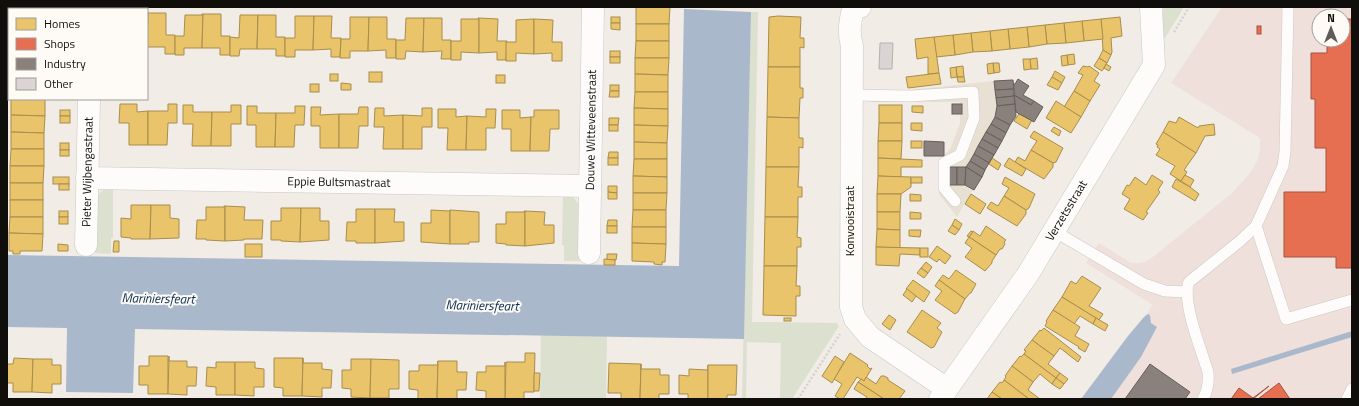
<svg xmlns="http://www.w3.org/2000/svg" width="1359" height="406" font-family="'Titillium Web',sans-serif">
<style>
.commercial{fill:#f0e0dc;fill-rule:evenodd}
.built{fill:#e9e0d4}
.green{fill:#dce0cf}
.water{fill:#aab8cb}
.homes{fill:#e9c46a;stroke:#a88d4d}
.shops{fill:#e76f51;stroke:#a6523c}
.industry{fill:#8a817c;stroke:#655e5a}
.building{fill:#dad5d2;stroke:#b6b1ad}
.lines{fill:none;stroke-linecap:round;stroke-linejoin:round}
.lane-casing{stroke:#cbc7c2;stroke-width:12}
.street-casing{stroke:#cbc7c2;stroke-width:23}
.path{stroke:#d4d2d1;stroke-width:2.5;stroke-dasharray:2 2;stroke-linecap:butt}
.lane{stroke:#fdfcfb;stroke-width:11}
.street{stroke:#fdfcfb;stroke-width:22}
.labels{text-anchor:middle;stroke-width:4;stroke-linejoin:round;paint-order:stroke}
.street-label{font-size:12px;fill:#100e0a;stroke:#fefbf6}
.water-label{font-size:13px;font-style:italic;fill:#072a50;stroke:#fefbf6}
</style>
<rect width="100%" height="100%" fill="#f1ece6"/>
<path class="commercial" d="M1222,7H1352V399H1111L1141,357L1157,327L1151,323L1148,314L1144,317L1153,305L1086,263L1099,243L1131,263H1141L1149,260L1231,194L1250,173L1258,159L1260,149V138L1171,83ZM1319,16H1343V40H1319Z"/>
<path class="built" d="M1013,79L1016,116L957,217L939,194L940,159L950,149L960,124V102H870L869,90H909Z"/>
<g class="green">
<path d="M1164,7H1184L1165,38H1164L1162,37V16Z"/>
<path d="M751,12H758L752,322L837,323L839,326L792,399H780L781,343L747,342L746,399H742Z"/>
<path d="M113,187V238H111V254L95,253V202C99,192 103,188 113,187Z"/>
<path d="M563,194L574,198L580,206V261H564V245H562Z"/>
<path d="M541,335L607,336L606,399H540Z"/>
</g>
<g class="water">
<path d="M684,9L751,12L744,339L135,329L133,393L66,392L67,328L7,327V255L679,266Z"/>
<path d="M1148,314L1150,315L1151,323L1157,327L1141,357L1111,399H1081L1128,336L1144,317Z"/>
<path d="M1352,331V337L1232,374L1231,369Z"/>
</g>
<g class="homes">
<rect x="13" y="7" width="33" height="2"/>
<path d="M636,7H670L669,24H636Z"/>
<path d="M148,13H166V35H175V54H165V47H147Z"/>
<path d="M202,14H203L202,48H184V55H175V36H184L185,15H202Z"/>
<path d="M203,14H221V36H230V55H220V48H202Z"/>
<path d="M240,15H258L257,49H240L239,56H230V37L239,38Z"/>
<path d="M258,15H276V37H285V56H276V49H257Z"/>
<path d="M295,16H314L313,50H295V57H285V38H295Z"/>
<path d="M314,16H332L331,38H341L340,57H331V49L313,50Z"/>
<path d="M778,16L801,17L800,38H804V48L800,47V67H768L769,17Z"/>
<path d="M350,17H369L368,51H350V58H340L341,39H350Z"/>
<path d="M369,17H387V39H396V58H386V50L368,51Z"/>
<rect x="611" y="17" width="9" height="6"/>
<path d="M1120,17L1122,36L1111,38L1112,52L1111,55L1103,50L1101,19Z"/>
<path d="M406,18H424L423,52L406,51L405,59H396V40H405Z"/>
<path d="M424,18H442V40H451V59H441L442,51L423,52Z"/>
<path d="M478,18H479V53L461,52V60H451V41H461V19H478Z"/>
<path d="M479,18L498,19L497,41H507L506,60H497V52L479,53Z"/>
<path d="M533,19H534V54L516,53V61H506V42H516V20Z"/>
<path d="M534,19L553,20L552,42H562V61H552V53L534,54Z"/>
<path d="M1101,19L1103,39L1084,41L1082,21Z"/>
<path d="M1082,21L1084,41L1066,43L1064,23Z"/>
<path d="M611,23H620V30L611,29Z"/>
<path d="M1064,23L1066,43L1047,44L1045,25Z"/>
<rect x="636" y="24" width="33" height="17"/>
<path d="M1045,25L1047,44L1029,47L1027,27Z"/>
<path d="M1027,27L1029,47L1010,49L1008,29Z"/>
<path d="M1008,29L1010,49L992,51L990,31Z"/>
<path d="M990,31L992,51L973,52L971,33Z"/>
<path d="M971,33L973,52L955,55L953,35Z"/>
<path d="M953,35L955,55L936,57L934,37Z"/>
<path d="M934,37L939,73L928,74V57L917,59L915,39Z"/>
<path d="M636,41H669V58H635Z"/>
<path d="M1103,50L1111,55L1107,63L1099,58Z"/>
<rect x="610" y="51" width="10" height="6"/>
<path d="M1074,54L1075,64L1068,65L1067,55Z"/>
<path d="M1067,55L1068,65L1062,66L1061,56Z"/>
<rect x="610" y="57" width="10" height="6"/>
<path d="M635,58H669L668,75L635,74Z"/>
<path d="M1037,58L1038,69H1031L1030,59Z"/>
<path d="M1099,58L1107,63L1102,71L1094,66Z"/>
<path d="M1023,59H1030L1031,69L1024,70Z"/>
<path d="M993,63H999L1000,72L994,73Z"/>
<path d="M993,63L994,73L988,74L987,64Z"/>
<path d="M1106,64L1111,67L1109,71L1104,68Z"/>
<path d="M963,66L964,77H957L956,67Z"/>
<path d="M1083,66L1088,67L1089,66L1099,73L1094,81L1100,85L1090,101L1074,91L1083,75L1078,73Z"/>
<path d="M768,67H800V88H803V98H800L799,118L767,117Z"/>
<path d="M956,67L957,77L951,78L950,68Z"/>
<path d="M1055,71L1065,77L1062,83L1052,77Z"/>
<rect x="369" y="72" width="13" height="10"/>
<path d="M939,73L941,84L908,88L906,77Z"/>
<rect x="330" y="74" width="8" height="7"/>
<path d="M635,74L668,75V92H635Z"/>
<rect x="496" y="75" width="9" height="8"/>
<path d="M957,77H964L965,82H958Z"/>
<path d="M1052,77L1062,83L1058,90L1047,85Z"/>
<path d="M341,83L351,84V90H341Z"/>
<rect x="310" y="84" width="9" height="8"/>
<rect x="610" y="85" width="9" height="6"/>
<path d="M610,91H619V97H609Z"/>
<path d="M1074,91L1090,101L1081,117L1064,107Z"/>
<path d="M635,92H668V109L634,108Z"/>
<path d="M11,99H45V116L11,115Z"/>
<path d="M1056,101L1081,117L1071,133L1046,118Z"/>
<path d="M120,104H137V112L148,111V145H129V123H119Z"/>
<path d="M168,104H177V123H168L167,145H148V111H168Z"/>
<path d="M183,105H193V112H212L211,146H192L193,124H183Z"/>
<path d="M231,105H241V124H231V146H211L212,112H231Z"/>
<rect x="879" y="105" width="23" height="18"/>
<path d="M247,106H257V113H276L275,147H256V125H247Z"/>
<path d="M295,106H305L304,125H295L294,147H275L276,113H295Z"/>
<path d="M912,106H923V113L912,112Z"/>
<path d="M311,107H321L320,115L339,114V148H320V126H311Z"/>
<path d="M359,107H368V126H359L358,148H339V114H358Z"/>
<path d="M375,108H384V116L403,115V149H383L384,127H374Z"/>
<path d="M422,108H432V127H422V149H403V115L422,116Z"/>
<path d="M634,108L668,109V126L634,125Z"/>
<path d="M438,109H456V117L467,116L466,150H447L448,128H438Z"/>
<path d="M486,109H496L495,128H486V150H466L467,116L486,117Z"/>
<rect x="60" y="110" width="10" height="6"/>
<path d="M502,110H520V118L531,117L530,151H511V129H502Z"/>
<path d="M534,110H559V129H550L549,151H530L531,117H534Z"/>
<path d="M1019,114L1032,120L1027,129L1014,121Z"/>
<path d="M11,115L45,116L44,133L11,132Z"/>
<rect x="60" y="116" width="10" height="7"/>
<path d="M767,117L799,118V138H803V148L799,147V167H766Z"/>
<path d="M1179,117L1198,128L1199,126L1214,124L1215,135L1205,136L1196,153L1163,132L1169,121L1176,123Z"/>
<path d="M609,118H619L618,125H609Z"/>
<path d="M879,123H902V141H878Z"/>
<path d="M911,123H922V131L911,130Z"/>
<rect x="609" y="125" width="9" height="6"/>
<path d="M634,125L668,126L667,143L634,142Z"/>
<path d="M1054,127L1061,131L1059,136L1051,131Z"/>
<path d="M1034,131L1063,148L1056,162L1053,163L1031,150L1037,141L1030,137Z"/>
<path d="M11,132L44,133V149H11Z"/>
<path d="M1163,132L1196,153L1184,170L1187,172L1181,181L1170,174L1175,166L1156,155L1160,149L1157,147L1158,145L1156,144Z"/>
<path d="M878,141H902L901,159L878,158Z"/>
<rect x="911" y="141" width="11" height="7"/>
<path d="M634,142L667,143V159H634Z"/>
<rect x="60" y="143" width="9" height="7"/>
<path d="M11,149H44V166H10Z"/>
<rect x="60" y="150" width="9" height="6"/>
<path d="M1031,150L1053,163V167L1044,179L1015,162L1018,157L1025,161Z"/>
<path d="M609,152H618V158H608Z"/>
<rect x="608" y="158" width="10" height="7"/>
<path d="M878,158L922,160V167H901V177L878,176Z"/>
<path d="M992,158L1001,164L998,170L989,164Z"/>
<path d="M1009,158L1026,169L1022,176L1004,166Z"/>
<path d="M634,159H667V177L633,176Z"/>
<path d="M10,166H44L43,183H10Z"/>
<path d="M766,167H799L798,187H802V197H798V217H765Z"/>
<path d="M1152,175L1163,182L1158,190L1160,192L1146,212L1148,213L1143,220L1124,209L1130,199L1122,194L1127,185L1129,186L1135,177L1146,185Z"/>
<path d="M1185,175L1194,180L1190,187L1181,181Z"/>
<path d="M633,176L667,177V193H633Z"/>
<path d="M878,176L911,177V187L901,194H877Z"/>
<rect x="53" y="177" width="16" height="7"/>
<rect x="911" y="177" width="11" height="6"/>
<path d="M1005,177L1035,194L1029,208L1026,210L1004,196L1009,188L1002,184Z"/>
<path d="M1176,179L1190,187L1199,194L1195,201L1172,187Z"/>
<rect x="10" y="183" width="33" height="17"/>
<rect x="59" y="184" width="10" height="6"/>
<path d="M608,186H617V193L608,192Z"/>
<path d="M608,192L617,193V199H608Z"/>
<path d="M633,193H667L666,210H633Z"/>
<path d="M877,194H901L900,212H877Z"/>
<path d="M910,194L921,195V201H910Z"/>
<path d="M971,194L986,204L980,214L965,204Z"/>
<path d="M1004,196L1026,210V214L1017,226L987,208L991,202L998,206Z"/>
<rect x="10" y="200" width="33" height="17"/>
<path d="M131,205H151L150,239H131V238L121,237V218L131,219Z"/>
<path d="M151,205H170V218L179,219V238L150,239Z"/>
<path d="M224,206H225V241L206,240V239H196L197,220H206V207H224Z"/>
<path d="M225,206L245,207L244,220H263L262,239H244V240L225,241Z"/>
<path d="M281,208H301L300,242L281,241V240H271V221H281Z"/>
<path d="M301,208H320V221H329V240L300,242Z"/>
<path d="M356,209H375V243H356V241H346L347,222H356Z"/>
<path d="M375,209H395L394,222H404V241L375,243Z"/>
<path d="M431,210L449,211L450,210V244L421,242V223H431Z"/>
<path d="M450,210L479,212V242H469V244H450Z"/>
<path d="M633,210H666V227H632Z"/>
<rect x="59" y="211" width="9" height="6"/>
<path d="M524,211H525V246L506,245V244L496,243V224H506V212H524Z"/>
<path d="M525,211L545,212L544,225H554V243L525,246Z"/>
<path d="M877,212H900V230L877,229Z"/>
<path d="M910,212L921,213V219H910Z"/>
<path d="M10,217H43V234L9,233Z"/>
<rect x="59" y="217" width="9" height="7"/>
<path d="M765,217H798L797,237L801,238V247H797V266H764Z"/>
<path d="M955,219L962,224L959,230L952,225Z"/>
<path d="M608,220H617V226H607Z"/>
<path d="M952,225L959,230L955,235L948,231Z"/>
<rect x="607" y="226" width="10" height="7"/>
<path d="M986,226L1006,240L1004,242L1005,244L1002,249H1000L996,255L969,237L973,231L980,236Z"/>
<path d="M632,227H666V244L632,243Z"/>
<path d="M877,229L900,230V248L876,247Z"/>
<path d="M909,230H921L920,237L909,236Z"/>
<path d="M971,231L973,232L969,237L967,236Z"/>
<path d="M9,233L43,234L42,251H20V254H13V251H9Z"/>
<path d="M969,237L996,255L992,261V263L985,271L965,257L972,248L965,243Z"/>
<path d="M114,241H119V252H113Z"/>
<path d="M632,243L666,244L665,262H662V265L654,264V262L632,261Z"/>
<path d="M58,244L68,245V251H58Z"/>
<rect x="245" y="244" width="17" height="13"/>
<path d="M937,246L951,256L945,264L939,259L937,262L929,257Z"/>
<path d="M876,247L920,248V255L900,254L899,266L876,265Z"/>
<rect x="920" y="248" width="8" height="9"/>
<path d="M607,254H617L616,260H607Z"/>
<path d="M604,259L615,260V265H604Z"/>
<path d="M926,262L932,267L928,273L921,268Z"/>
<path d="M764,266H797L796,286H800V296H796V316L763,315Z"/>
<path d="M921,268L928,273L924,278L917,273Z"/>
<path d="M956,270L976,284L971,293H970L965,299L939,280L943,275L949,279Z"/>
<path d="M1082,276L1101,288L1089,306L1103,314L1099,320L1062,297L1071,281L1076,284Z"/>
<path d="M913,280L930,292L924,302L906,289Z"/>
<path d="M939,280L965,299L958,312L955,314L935,300L942,291L935,286Z"/>
<path d="M907,289L916,296L912,302L903,295Z"/>
<path d="M1062,297L1096,318L1093,324L1080,316L1074,324L1053,310Z"/>
<path d="M922,310L941,323L937,328L942,332L934,347L931,348L907,332Z"/>
<path d="M1053,310L1080,327L1075,336L1089,344L1085,352L1078,348L1079,347L1045,326L1047,322L1046,321Z"/>
<path d="M889,315L896,320L890,330L882,324Z"/>
<rect x="784" y="318" width="7" height="3"/>
<path d="M1096,318L1108,325L1105,331L1093,324Z"/>
<path d="M1044,328L1081,357L1078,362L1060,348L1054,356L1032,340L1040,330L1041,331Z"/>
<path d="M1032,340L1054,356L1048,364L1060,373L1056,378L1024,354L1026,351L1024,350Z"/>
<path d="M525,353H535L534,392H524V399H505L506,362H525Z"/>
<path d="M850,353L868,365L867,366L870,369L872,368L864,381L857,377L843,399H840L835,396L842,384L834,379Z"/>
<path d="M1024,354L1056,378L1052,384L1040,374L1033,382L1012,366L1020,356L1021,357Z"/>
<path d="M149,356H168V394H148V385H139V366H149Z"/>
<path d="M169,356V361H187V367H197L196,386H187V395L168,394Z"/>
<path d="M835,356L844,362L832,383L822,376Z"/>
<path d="M14,358L33,359L32,392H13V383H7V364H13Z"/>
<path d="M274,358H303L302,396H283V388L274,387Z"/>
<path d="M303,358V363H322V369L332,370L331,388H322V397L302,396Z"/>
<path d="M33,359H52V365H61V384H52V393L32,392Z"/>
<path d="M351,359H371L370,398L351,397V389L342,388V370H351Z"/>
<path d="M371,359L399,360V389H389V398H370Z"/>
<path d="M438,361L437,399H418V390L409,389V371H419V365H438Z"/>
<path d="M438,361H457V372H467L466,390H457V399H437Z"/>
<path d="M216,362H235V395H216V387L206,386L207,367L216,368Z"/>
<path d="M235,362H255V368L264,369V387H254V396L235,395Z"/>
<path d="M505,362V399H486V391L476,390L477,372H486V366H505Z"/>
<path d="M609,363L641,364L640,399H621V393H608Z"/>
<path d="M641,364V369H660V375H669V394H659V399H640Z"/>
<path d="M708,365V399H688V394H679V375L689,376V369L708,370Z"/>
<path d="M708,365H737L736,395H727V399H708Z"/>
<path d="M1012,366L1033,382L1028,390L1040,399H1029L1004,380L1006,377L1005,376Z"/>
<path d="M534,373H540L539,391H534Z"/>
<path d="M1060,373L1068,379L1064,384L1056,378Z"/>
<path d="M881,376H884L888,378V380L905,391L899,399H884L858,382L861,379L864,381L866,377L876,384Z"/>
<path d="M1056,378L1064,384L1060,389L1052,384Z"/>
<path d="M1004,380L1029,399H1002L992,392L1000,382L1002,383Z"/>
<path d="M858,382L884,399H866L867,397L854,389Z"/>
<path d="M992,392L1002,399H987Z"/>
</g>
<g class="shops">
<path d="M1343,19H1352V268H1336V257H1284V192H1326V148H1315V99H1311V53H1327V40H1343Z"/>
<rect x="1257" y="26" width="4" height="8"/>
<path d="M1279,383L1290,399H1258Z"/>
<path d="M1269,386L1253,399H1231L1239,388L1253,398Z"/>
</g>
<g class="industry">
<path d="M1018,79L1029,86L1023,95L1034,101L1031,105L1014,95L1013,84H1015Z"/>
<path d="M1013,80L1014,89L995,90L994,81Z"/>
<path d="M1014,89V96L996,98L995,90Z"/>
<path d="M1014,95L1031,105L1034,101L1043,107L1034,122L1016,112Z"/>
<path d="M1014,96L1015,104L997,106L996,98Z"/>
<rect x="952" y="104" width="10" height="10"/>
<path d="M1015,104L1016,116L1010,125L995,117L997,106Z"/>
<path d="M995,117L1010,125L1006,133L991,124Z"/>
<path d="M991,124L1006,133L1002,141L986,132Z"/>
<path d="M986,132L1002,141L998,148L982,139Z"/>
<path d="M982,139L998,148L994,155L978,146Z"/>
<path d="M924,141L944,142V156H924Z"/>
<path d="M978,146L994,155L989,163L974,154Z"/>
<path d="M974,154L989,163L985,170L970,161Z"/>
<path d="M970,161L985,170L982,177L966,167Z"/>
<path d="M949,167H957V185H948Z"/>
<path d="M957,167H966L965,185H957Z"/>
<path d="M966,167L982,177L974,190L965,185Z"/>
<path d="M1150,364L1190,392L1185,399H1125Z"/>
</g>
<path class="building" d="M880,43H893L892,69H879Z"/>
<g class="lines">
<defs>
<g id="lane">
<path d="M851,95L911,96L973,92L974,118L960,155L944,163V188L955,201"/>
<path d="M1256,226L1286,319L1352,300"/>
<path d="M1054,231L1144,284L1165,291L1187,292"/>
<path d="M1203,399C1208,390 1209,382 1208,372C1202,352 1181,300 1189,282L1240,241L1256,226L1283,166L1285,152L1288,7"/>
<path d="M1347,399L1352,389"/>
</g>
<g id="street">
<path d="M860,7L853,8C850,23 848,31 852,46L851,307L855,319L870,337L947,389"/>
<path d="M90,9V7"/>
<path id="s1" d="M87,178L590,186"/>
<path id="s2" d="M86,245L89,99"/>
<path id="s3" d="M589,253L593,7"/>
<path id="s4" d="M940,399L1028,274L1154,65L1151,7"/>
</g>
</defs>
<use href="#lane" class="lane-casing"/>
<use href="#street" class="street-casing"/>
<g class="path">
<path d="M1174,32L1189,7"/>
<path d="M72,399H93"/>
<path d="M798,399L840,334"/>
</g>
<use href="#lane" class="lane"/>
<use href="#street" class="street"/>
</g>
<g class="labels">
<g class="street-label">
<text dy="4" stroke="none"><textPath href="#s3" startOffset="123">Douwe Witteveenstraat</textPath></text>
<text dy="4" stroke="none"><textPath href="#s2" startOffset="73">Pieter Wijbengastraat</textPath></text>
<text dy="4" stroke="none"><textPath href="#s1" startOffset="252">Eppie Bultsmastraat</textPath></text>
<text dy="4" stroke="none"><textPath href="#s4" startOffset="227">Verzetsstraat</textPath></text>
<text transform="translate(850 221) rotate(-90)" y="4">Konvooistraat</text>
</g>
<g class="water-label">
<text transform="translate(158 298) rotate(1)" y="5">Mariniersfeart</text>
<text transform="translate(482 305) rotate(1)" y="5">Mariniersfeart</text>
</g>
</g>
<rect width="1359" height="406" fill="none" stroke="#100e0a" stroke-width="16"/>
<rect x="8" y="8" width="140" height="92" fill="#fefbf6" stroke="#9f9c98"/>
<rect x="16" y="18" width="20" height="12" fill="#e9c46a" stroke="#9f9c98"/>
<text x="44" y="28" font-size="12" fill="#100e0a">Homes</text>
<rect x="16" y="38" width="20" height="12" fill="#e76f51" stroke="#9f9c98"/>
<text x="44" y="48" font-size="12" fill="#100e0a">Shops</text>
<rect x="16" y="58" width="20" height="12" fill="#8a817c" stroke="#9f9c98"/>
<text x="44" y="68" font-size="12" fill="#100e0a">Industry</text>
<rect x="16" y="78" width="20" height="12" fill="#dad5d2" stroke="#9f9c98"/>
<text x="44" y="88" font-size="12" fill="#100e0a">Other</text>
<g transform="translate(1331 28)"><circle r="19" fill="#fefbf6" stroke="#9f9c98"/>
<path d="M0-3L7 15L0 10L-7 15Z" fill="#5f5c57"/>
<text y="-6" font-size="11" font-weight="bold" text-anchor="middle" fill="#100e0a">N</text>
</g>
</svg>
